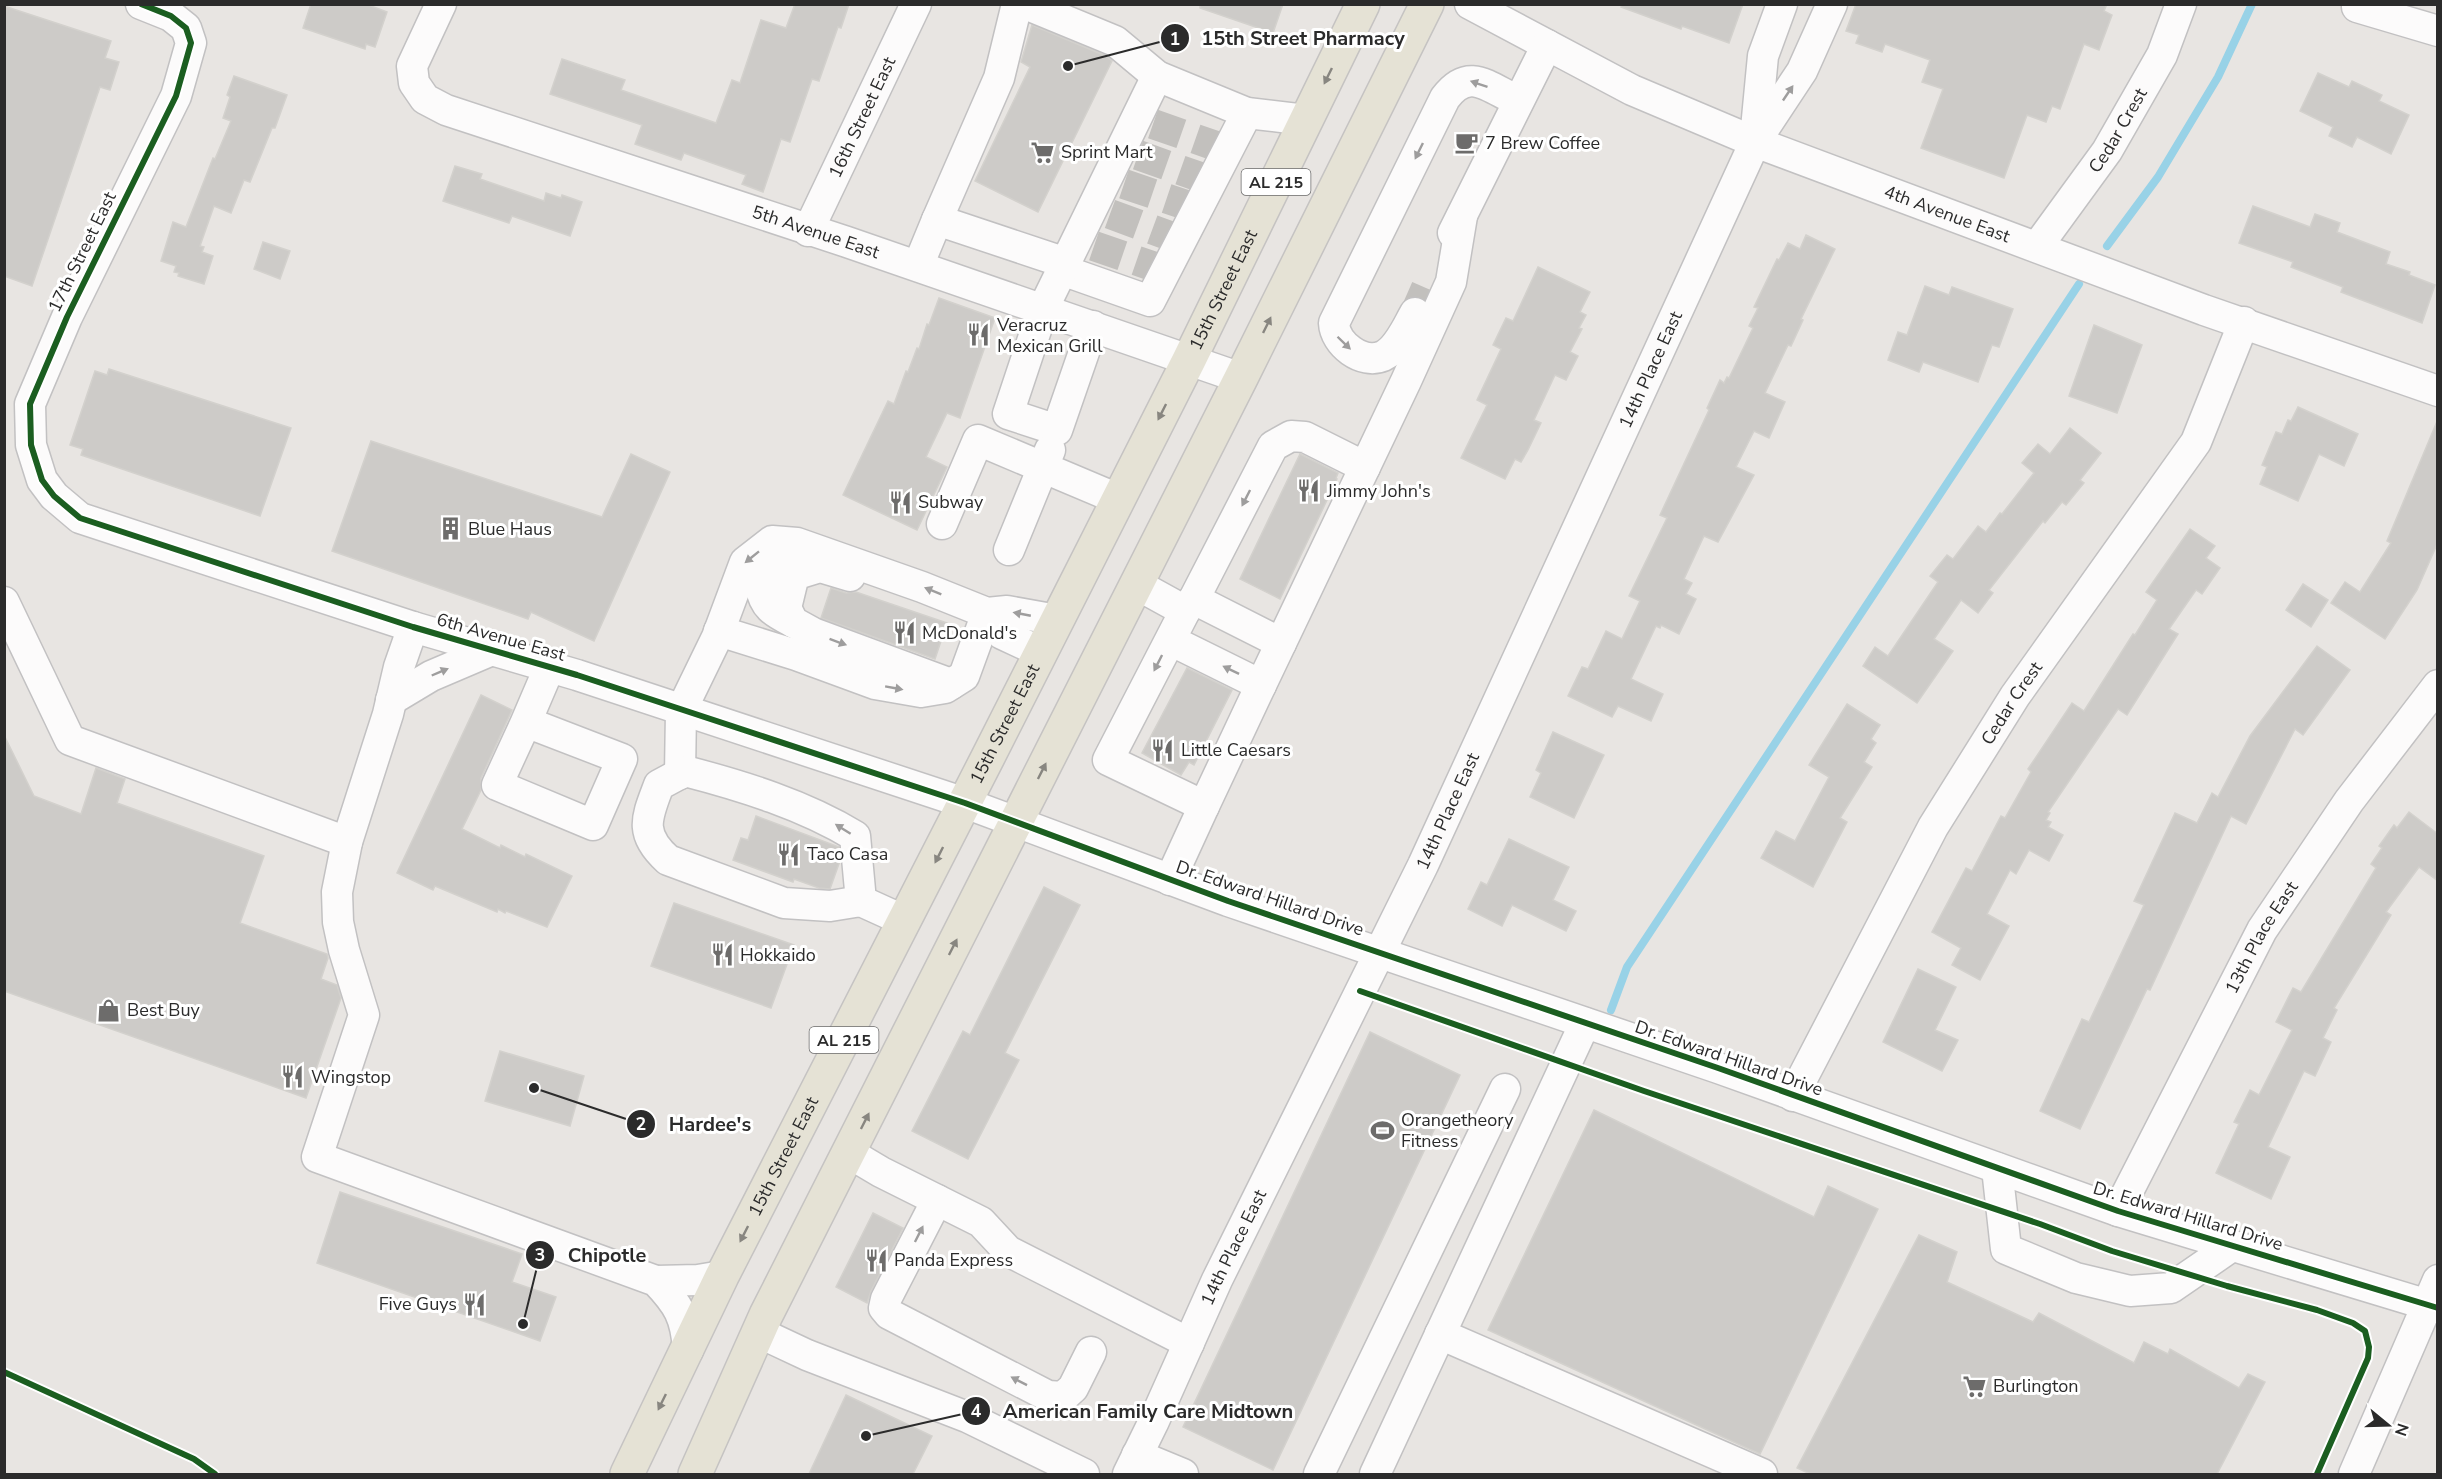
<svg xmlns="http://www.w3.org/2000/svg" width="2442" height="1479" font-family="'Nunito Sans',sans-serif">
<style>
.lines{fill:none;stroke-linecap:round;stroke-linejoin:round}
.stream{stroke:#98d2e7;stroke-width:8}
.building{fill:#cdcbc8;stroke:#d3d1cd;stroke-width:1.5}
.minor-tunnel{stroke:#c2c0bd;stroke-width:30;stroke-dasharray:30 15;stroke-linecap:butt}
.minor-casing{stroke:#c2c1c2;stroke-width:33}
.major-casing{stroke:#c5c3c2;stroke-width:36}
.minor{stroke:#fcfbfb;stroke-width:30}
.major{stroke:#e5e2d5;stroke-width:33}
.cycleway-casing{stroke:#fff;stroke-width:10}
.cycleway{stroke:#1b5e20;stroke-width:6}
.oneway{fill:#888680}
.oneway2{fill:#9e9d9d}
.labels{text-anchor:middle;stroke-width:6;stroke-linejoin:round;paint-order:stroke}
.shield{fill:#fff;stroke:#6b6b6b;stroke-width:1.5}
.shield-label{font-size:16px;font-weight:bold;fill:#2b2b2b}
.street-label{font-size:18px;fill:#2b2b2b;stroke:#fff}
.poi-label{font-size:18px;fill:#2b2b2b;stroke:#fff;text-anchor:start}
.leader{fill:none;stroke:#2b2b2b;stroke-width:2}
.callout-dot{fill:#2b2b2b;stroke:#fff;stroke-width:2}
.mark-label{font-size:18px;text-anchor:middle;font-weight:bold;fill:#fff}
.callout-label{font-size:20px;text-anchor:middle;font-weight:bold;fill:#2b2b2b;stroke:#fff;stroke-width:6;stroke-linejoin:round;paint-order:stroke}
</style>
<rect width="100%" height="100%" fill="#e8e5e2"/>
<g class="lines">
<g class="stream">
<path d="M2107,246L2158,177L2218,77L2252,4"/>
<path d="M1611,1010L1627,967L2079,284"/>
</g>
</g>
<g class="building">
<path d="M311,4H366L387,12L375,47L366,44L365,49L303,28Z"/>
<path d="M795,4H849L841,28L838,27L819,81L812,79L790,142L781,139L763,192L742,184L746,175L684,153L681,160L635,144L642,125L550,94L562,59L625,80L621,90L716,123L732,80L740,83L761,20L786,28Z"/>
<path d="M1200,4H1283L1273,33L1200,8Z"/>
<path d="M1622,4H1743L1729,43L1682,26L1681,29L1621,7Z"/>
<path d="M1856,4H2107L2104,11L2112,15L2099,50L2084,44L2060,109L2052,106L2046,122L2027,115L2004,178L1921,148L1943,89L1922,82L1930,60L1885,44L1882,52L1856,43L1859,35L1846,31Z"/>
<path d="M4,6L111,41L105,58L119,62L110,90L100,87L32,286L4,276Z"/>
<path d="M1032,25L1106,56L1112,61L1038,212L975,181L1030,67L1021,62Z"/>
<path d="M2318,73L2349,87L2352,81L2382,95L2379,101L2409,115L2391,154L2357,137L2352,147L2329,136L2333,127L2300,111Z"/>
<path d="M234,76L287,95L275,128H272L250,182L244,180L231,213L214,206L200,246L204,247L202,252L213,256L204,284L178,276L179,273L174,272L176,266L161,261L173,222L186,227L213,158L215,159L231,121L223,118L230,97L227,95Z"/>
<path d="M455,166L482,174L480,179L544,201L546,193L561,198L562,195L582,202L570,236L512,216L509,223L443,201Z"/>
<path d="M2253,206L2310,227L2315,214L2340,223L2337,232L2390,252L2386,264L2410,272L2409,275L2435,285L2422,323L2341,292L2343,287L2291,267L2293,262L2239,243Z"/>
<path d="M1806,235L1835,249L1801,319L1803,320L1791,346L1788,345L1765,393L1785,402L1769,438L1754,431L1736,467L1754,475L1718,542L1704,536L1684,579L1692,583L1686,594L1696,599L1679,634L1661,625L1660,628L1656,626L1631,679L1663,694L1651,721L1618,706L1612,717L1568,696L1582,667L1588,669L1606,631L1622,639L1640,601L1629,596L1667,518L1660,515L1709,410L1707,408L1720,380L1724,383L1727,377L1729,378L1753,328L1749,326L1758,308L1754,307L1777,259L1779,260L1788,243L1800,249Z"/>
<path d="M263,242L290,251L280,279L254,269Z"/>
<path d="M1538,267L1590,292L1580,312L1586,315L1579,328L1582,329L1570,352L1578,356L1566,380L1555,375L1534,420L1541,423L1528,450L1521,462L1515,459L1505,479L1461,458L1487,405L1477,400L1501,349L1493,345L1506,318L1513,321Z"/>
<path d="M1925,286L1949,295L1952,287L2013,309L1999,347L1992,345L1978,382L1923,362L1919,372L1888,360L1898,332L1907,335Z"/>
<path d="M939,298L995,318L960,418L947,413L926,457L947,467L917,530L843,495L888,401L894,404L906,371L908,372L917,348L919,349L927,324L929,325Z"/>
<path d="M2094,325L2142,345L2117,413L2069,396Z"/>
<path d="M109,369L291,428L260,516L81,455L83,449L70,445L95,371L107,375Z"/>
<path d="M2298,407L2358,434L2344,466L2319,454L2298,501L2260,484L2267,467L2262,465L2276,432L2282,434L2288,420L2291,421Z"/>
<path d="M2438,419V542L2417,590L2385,639L2331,603L2345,582L2360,592L2391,543L2387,541Z"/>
<path d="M2070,428L2101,453L2080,480L2084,483L2066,505L2062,502L2045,523L2043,521L1989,590L1993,593L1978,613L1961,600L1934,639L1953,651L1917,703L1863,666L1875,647L1888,656L1938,582L1930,576L1947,555L1953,559L1978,526L1986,532L2000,513L2002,514L2034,473L2022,463L2038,444L2050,454Z"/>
<path d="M371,441L602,517L631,454L670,472L594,641L531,612L528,619L332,551Z"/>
<path d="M1300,454L1338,473L1336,478L1337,479L1280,599L1240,579Z"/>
<path d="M2190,529L2215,546L2206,558L2220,568L2202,594L2196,590L2169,629L2178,634L2127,715L2118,709L2048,812L2050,813L2046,820L2051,822L2048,827L2063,835L2049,861L2029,850L2016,874L2010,870L1987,914L2009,926L1980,980L1952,965L1961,948L1932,932L1966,868L1972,871L2001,816L2005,818L2031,772L2028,769L2072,703L2084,711L2133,634L2135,635L2157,600L2146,592Z"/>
<path d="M2303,584L2328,600L2311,627L2286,610Z"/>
<path d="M831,588L846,593L856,592L947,623L935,659L821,618Z"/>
<path d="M2317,646L2350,670L2303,735L2295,729L2246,824L2231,816L2150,990L2147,989L2080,1129L2040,1111L2082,1019L2089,1022L2144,905L2134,901L2175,813L2197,823L2212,793L2218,797L2250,736Z"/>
<path d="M1187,668L1232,690L1194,765L1189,762L1181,775L1142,753Z"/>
<path d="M481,695L512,710L481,778V790L462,829L500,848L501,845L525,857L526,854L572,876L547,927L506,911L505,913L498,909L497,912L435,886L433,890L397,873Z"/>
<path d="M1847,704L1880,725L1871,739L1876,743L1864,762L1872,767L1840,818L1847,822L1813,887L1761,858L1776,831L1795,841L1829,777L1809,765Z"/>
<path d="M1553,732L1604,755L1574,818L1530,797L1541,773L1536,770Z"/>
<path d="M4,735L34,796L81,814L96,768L125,779L117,803L264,856L240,923L327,954L328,958L321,979L337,985L341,998L306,1098L4,991Z"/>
<path d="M2409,812L2438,834V881L2419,867L2386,912L2391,915L2334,1008L2337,1010L2323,1038L2331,1042L2315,1076L2304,1071L2268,1147L2290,1157L2271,1199L2216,1173L2239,1124L2234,1122L2250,1090L2259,1095L2292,1030L2276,1022L2293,988L2301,992L2376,868L2371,864L2382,848L2379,846L2394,825L2397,828Z"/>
<path d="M756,816L839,847L840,861L830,889L819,888L794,879L793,882L733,860L741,838L748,840Z"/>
<path d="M1509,839L1569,867L1553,900L1576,911L1566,931L1512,905L1502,926L1468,909L1481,882L1487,885Z"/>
<path d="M1044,887L1080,905L1005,1053L1019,1060L968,1159L912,1131L963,1031L970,1035Z"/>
<path d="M674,903L794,945L771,1008L651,966Z"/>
<path d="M1918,969L1956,987L1935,1030L1958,1040L1942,1071L1883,1042Z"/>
<path d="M1370,1032L1460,1075L1273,1470L1183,1427Z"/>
<path d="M500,1051L584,1076L570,1126L485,1101Z"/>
<path d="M1594,1110L1814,1217L1828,1186L1878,1209L1760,1454L1488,1330Z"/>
<path d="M340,1192L522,1254L512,1282L556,1297L540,1341L317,1263Z"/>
<path d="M873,1213L903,1228L871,1291L867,1303L836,1287Z"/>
<path d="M1919,1235L1957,1252L1947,1282L2033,1322L2039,1313L2134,1363L2144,1342L2168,1354L2170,1349L2239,1388L2248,1374L2265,1382L2217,1474H1810L1797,1468Z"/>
<path d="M846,1395L932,1436L913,1474H809Z"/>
</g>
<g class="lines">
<g class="minor-tunnel">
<path d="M1153,124L1216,146"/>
<path d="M1138,155L1200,177"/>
<path d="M1124,184L1186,205"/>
<path d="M1110,214L1170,236"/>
<path d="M1094,246L1155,267"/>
<path d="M1415,313L1426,288"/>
</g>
<defs>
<g id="minor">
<path d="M141,4L171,16L186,28L191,43L176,96L67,317L30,404L31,445L42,480L54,496L80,518L413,627L577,675L965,803L1228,901L1718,1068L2118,1211L2438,1308"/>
<path id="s1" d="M441,4L412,66L414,83L425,99L446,110L847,242L1241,378"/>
<path d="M1025,4L1115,41L1157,76L1247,113L1306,120"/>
<path id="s2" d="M1470,4L1632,90L1755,142L2204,310L2438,391"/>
<path d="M2357,7L2438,31"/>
<path d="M1755,139L1763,56L1782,4"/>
<path d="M937,220L999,78L1017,4"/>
<path id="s3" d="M808,231L916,4"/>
<path d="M1453,233L1547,45"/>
<path id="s4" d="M2037,247L2107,151L2162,55L2181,4"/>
<path d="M918,266L937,220L1066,263"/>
<path d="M1062,270L1150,301L1247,113"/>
<path d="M1415,313C1407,327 1398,349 1383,356C1362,365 1335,344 1334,323L1445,98C1469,66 1488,87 1518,101"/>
<path d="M1093,326L1057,430L1008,414L1043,309L1157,76"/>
<path d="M942,524L978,440L1118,499"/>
<path d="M1009,550L1050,450"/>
<path d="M850,576L820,567L794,575L786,608L793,622L813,633L951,684"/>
<path d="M1136,584L1185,611"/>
<path d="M1194,599L1281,643"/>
<path d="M4,602L70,740L347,842"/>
<path d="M987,613L1002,634L1041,652"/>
<path d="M793,622C773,612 764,607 760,585L771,567L783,560L808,564"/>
<path d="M413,627L399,667L388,714L347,842L337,892L338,922L344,950L364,1015L317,1157L656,1281C678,1304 686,1317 688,1350"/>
<path d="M719,631L796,655L875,684L921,692L945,688L964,676L987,613"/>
<path d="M1170,640L1261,685L1204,806L1108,760L1185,611L1194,599L1273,446L1291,436L1305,437L1365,467"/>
<path d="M1261,685L1406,381L1451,282L1462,216"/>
<path d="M391,700L431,676L492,650"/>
<path d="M526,722L497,785L593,825L622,759L526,722L550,666"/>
<path d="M680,774L681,711L717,637L745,562L772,541L797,543L922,587L987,613L1007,611L1057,620"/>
<path d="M1170,880L1204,806"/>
<path d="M861,901L855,836C804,805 743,786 685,771L659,785C647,817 638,833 668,860L784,903L830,906L861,901L905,921"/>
<path id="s5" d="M1793,1096L1933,827L2015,696L2196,442L2244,322"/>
<path d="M849,1153L881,1172L981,1222L1008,1251L1189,1343"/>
<path d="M1997,1168L2006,1249L2076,1278L2130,1291L2171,1288L2232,1246"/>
<path d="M937,1200L886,1299L884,1308L889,1314L1048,1396L1063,1397L1073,1388L1091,1352"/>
<path id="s6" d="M2118,1211L2262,930L2349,801L2438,685"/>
<path d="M656,1281L698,1280L722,1276"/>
<path d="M758,1332L807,1355L967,1417L1084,1474"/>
<path d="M1440,1334L1762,1474"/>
<path d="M1137,1455L1183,1474"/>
<path id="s7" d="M1128,1474L1153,1423L1217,1280L1423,865L1755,142L1802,71L1832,4"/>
<path d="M1319,1474L1505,1089"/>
<path d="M1375,1474L1585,1023"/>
<path d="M2354,1474L2438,1280"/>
</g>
<g id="major">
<path id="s8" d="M627,1474L722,1276L987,759L1189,360L1363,4"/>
<path d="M695,1474L766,1315L1241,378L1427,4"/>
</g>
</defs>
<use href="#minor" class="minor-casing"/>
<use href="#major" class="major-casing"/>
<use href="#minor" class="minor"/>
<use href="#major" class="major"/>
<defs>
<g id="cycleway">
<path d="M141,4L171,16L186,28L191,43L176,96L67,317L30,404L31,445L42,480L54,496L80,518L413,627L577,675L965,803L1228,901L1718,1068L2118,1211L2438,1308"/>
<path d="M1360,991L1644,1091L2040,1224L2112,1251L2227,1286L2317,1310L2353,1323L2365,1331L2369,1347L2368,1358L2317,1474"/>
<path d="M4,1372L194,1459L215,1474"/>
</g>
</defs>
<use href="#cycleway" class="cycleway-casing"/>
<use href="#cycleway" class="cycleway"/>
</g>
<defs><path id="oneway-solid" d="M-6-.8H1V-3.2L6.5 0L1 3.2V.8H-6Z" transform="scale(1.5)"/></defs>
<g class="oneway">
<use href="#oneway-solid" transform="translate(1328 76) rotate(116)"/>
<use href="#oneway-solid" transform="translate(1267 325) rotate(-64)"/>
<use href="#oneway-solid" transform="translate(1162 412) rotate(117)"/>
<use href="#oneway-solid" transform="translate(1042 771) rotate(-63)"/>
<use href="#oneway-solid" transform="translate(939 855) rotate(117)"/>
<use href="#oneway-solid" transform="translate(953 947) rotate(-63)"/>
<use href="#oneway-solid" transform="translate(865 1121) rotate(-63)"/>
<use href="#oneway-solid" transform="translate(744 1234) rotate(117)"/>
<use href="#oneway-solid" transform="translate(662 1402) rotate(116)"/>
</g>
<g class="oneway2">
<use href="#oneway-solid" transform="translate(1479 84) rotate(-161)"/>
<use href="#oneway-solid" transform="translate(1788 93) rotate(-56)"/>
<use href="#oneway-solid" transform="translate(1419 151) rotate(116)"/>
<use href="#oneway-solid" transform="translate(1344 343) rotate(44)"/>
<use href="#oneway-solid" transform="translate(1246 498) rotate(117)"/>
<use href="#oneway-solid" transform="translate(752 557) rotate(141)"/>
<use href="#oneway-solid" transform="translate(933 591) rotate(-158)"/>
<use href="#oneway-solid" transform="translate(1022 614) rotate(-169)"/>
<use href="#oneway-solid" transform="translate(838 642) rotate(20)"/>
<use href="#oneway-solid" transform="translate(1158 663) rotate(117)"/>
<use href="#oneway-solid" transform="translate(1231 670) rotate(-154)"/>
<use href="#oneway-solid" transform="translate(440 672) rotate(-23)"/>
<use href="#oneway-solid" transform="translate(894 688) rotate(10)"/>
<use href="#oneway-solid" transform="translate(843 829) rotate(-148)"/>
<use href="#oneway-solid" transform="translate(919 1234) rotate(-63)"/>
<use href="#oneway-solid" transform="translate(1019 1381) rotate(-153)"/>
</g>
<defs>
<symbol id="cafe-bare" viewBox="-9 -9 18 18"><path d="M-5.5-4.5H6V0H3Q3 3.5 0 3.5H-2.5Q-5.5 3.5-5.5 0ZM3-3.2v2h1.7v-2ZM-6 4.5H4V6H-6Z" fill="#6d6c6b" stroke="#fff" stroke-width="2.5" paint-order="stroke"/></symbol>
<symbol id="supermarket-bare" viewBox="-9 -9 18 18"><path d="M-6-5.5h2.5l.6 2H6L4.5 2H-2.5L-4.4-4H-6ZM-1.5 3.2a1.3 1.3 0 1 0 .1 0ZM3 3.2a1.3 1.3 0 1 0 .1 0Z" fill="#6d6c6b" stroke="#fff" stroke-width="2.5" paint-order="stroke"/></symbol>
<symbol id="restaurant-bare" viewBox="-9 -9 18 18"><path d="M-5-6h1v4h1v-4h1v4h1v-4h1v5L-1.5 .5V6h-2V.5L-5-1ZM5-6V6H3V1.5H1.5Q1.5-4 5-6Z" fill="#6d6c6b" stroke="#fff" stroke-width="2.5" paint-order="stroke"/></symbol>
<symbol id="building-bare" viewBox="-9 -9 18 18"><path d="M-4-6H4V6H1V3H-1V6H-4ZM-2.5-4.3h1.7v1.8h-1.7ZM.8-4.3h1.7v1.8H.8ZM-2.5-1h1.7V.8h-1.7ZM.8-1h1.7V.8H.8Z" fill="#6d6c6b" stroke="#fff" stroke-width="2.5" paint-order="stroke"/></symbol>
<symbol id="shop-bare" viewBox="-9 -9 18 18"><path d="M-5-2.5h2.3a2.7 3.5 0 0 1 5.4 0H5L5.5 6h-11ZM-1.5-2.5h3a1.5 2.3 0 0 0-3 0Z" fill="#6d6c6b" stroke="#fff" stroke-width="2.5" paint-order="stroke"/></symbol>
<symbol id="stadium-bare" viewBox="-9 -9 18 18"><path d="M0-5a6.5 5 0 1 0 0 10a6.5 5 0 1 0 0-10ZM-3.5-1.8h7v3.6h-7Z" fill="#6d6c6b" stroke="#fff" stroke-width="2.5" paint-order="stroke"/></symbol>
</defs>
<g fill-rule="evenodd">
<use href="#cafe-bare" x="1450" y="126" width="33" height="33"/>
<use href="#supermarket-bare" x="1026" y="136" width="33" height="33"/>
<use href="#restaurant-bare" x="962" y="318" width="33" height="33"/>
<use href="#restaurant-bare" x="1292" y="474" width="33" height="33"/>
<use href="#restaurant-bare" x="884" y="486" width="33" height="33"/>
<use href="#building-bare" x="434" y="512" width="33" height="33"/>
<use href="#restaurant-bare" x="888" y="616" width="33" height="33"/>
<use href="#restaurant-bare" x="1146" y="734" width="33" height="33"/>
<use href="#restaurant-bare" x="772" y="838" width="33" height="33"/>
<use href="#restaurant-bare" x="706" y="938" width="33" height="33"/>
<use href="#shop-bare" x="92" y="994" width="33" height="33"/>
<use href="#restaurant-bare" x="276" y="1060" width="33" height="33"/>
<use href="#stadium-bare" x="1366" y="1114" width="33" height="33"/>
<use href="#restaurant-bare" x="860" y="1244" width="33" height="33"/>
<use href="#restaurant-bare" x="458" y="1288" width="33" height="33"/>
<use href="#supermarket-bare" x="1958" y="1370" width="33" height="33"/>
</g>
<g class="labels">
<g class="shield">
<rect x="1241.5" y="169" width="69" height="26" rx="4.5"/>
<rect x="809.5" y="1027" width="69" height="26" rx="4.5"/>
</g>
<g class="shield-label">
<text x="1276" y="188">AL 215</text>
<text x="844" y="1046">AL 215</text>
</g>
<g class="street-label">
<text dy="6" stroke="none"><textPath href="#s3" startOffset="126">16th Street East</textPath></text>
<text dy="6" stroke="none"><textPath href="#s4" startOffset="142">Cedar Crest</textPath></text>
<text dy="6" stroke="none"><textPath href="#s2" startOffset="522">4th Avenue East</textPath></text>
<text dy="6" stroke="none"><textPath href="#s1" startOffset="518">5th Avenue East</textPath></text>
<text transform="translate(82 252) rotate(-64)" y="6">17th Street East</text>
<text dy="6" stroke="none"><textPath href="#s8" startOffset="1326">15th Street East</textPath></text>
<text dy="6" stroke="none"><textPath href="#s7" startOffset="1222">14th Place East</textPath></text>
<text transform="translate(501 637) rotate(16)" y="6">6th Avenue East</text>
<text dy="6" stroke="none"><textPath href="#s5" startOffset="450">Cedar Crest</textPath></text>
<text dy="6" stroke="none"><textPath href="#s8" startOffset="840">15th Street East</textPath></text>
<text dy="6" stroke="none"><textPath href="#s7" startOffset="736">14th Place East</textPath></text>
<text transform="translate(1270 898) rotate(19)" y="6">Dr. Edward Hillard Drive</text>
<text dy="6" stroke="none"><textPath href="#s6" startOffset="309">13th Place East</textPath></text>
<text transform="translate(1729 1058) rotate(19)" y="6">Dr. Edward Hillard Drive</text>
<text dy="6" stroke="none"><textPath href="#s8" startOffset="354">15th Street East</textPath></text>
<text transform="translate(2188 1216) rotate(17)" y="6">Dr. Edward Hillard Drive</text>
<text dy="6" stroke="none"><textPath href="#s7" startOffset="250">14th Place East</textPath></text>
</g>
<g class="poi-label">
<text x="1485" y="149">7 Brew Coffee</text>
<text x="1061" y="158">Sprint Mart</text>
<text x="997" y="331">Veracruz<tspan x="997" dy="21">Mexican Grill</tspan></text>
<text x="1327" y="497">Jimmy John's</text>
<text x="918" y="508">Subway</text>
<text x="468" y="535">Blue Haus</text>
<text x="922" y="639">McDonald's</text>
<text x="1181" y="756">Little Caesars</text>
<text x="807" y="860">Taco Casa</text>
<text x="740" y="961">Hokkaido</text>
<text x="127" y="1016">Best Buy</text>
<text x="311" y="1083">Wingstop</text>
<text x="1401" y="1126">Orangetheory<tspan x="1401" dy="21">Fitness</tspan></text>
<text x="894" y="1266">Panda Express</text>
<text x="457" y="1310" text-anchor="end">Five Guys</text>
<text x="1993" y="1392">Burlington</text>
</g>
</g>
<path class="leader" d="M1068 66L1175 38M534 1088L641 1124M523 1324L540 1255M866 1436L976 1411"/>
<g class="callout-dot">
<circle cx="1068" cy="66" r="6"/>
<circle cx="534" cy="1088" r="6"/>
<circle cx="523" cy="1324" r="6"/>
<circle cx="866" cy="1436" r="6"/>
<circle cx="1175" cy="38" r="15"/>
<circle cx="641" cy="1124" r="15"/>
<circle cx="540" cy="1255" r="15"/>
<circle cx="976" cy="1411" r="15"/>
</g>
<g class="mark-label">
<text x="1175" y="45">1</text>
<text x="641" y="1130">2</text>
<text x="540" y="1261">3</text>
<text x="976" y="1417">4</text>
</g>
<g class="callout-label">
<text x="1303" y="45">15th Street Pharmacy</text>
<text x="710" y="1131">Hardee's</text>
<text x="607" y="1262">Chipotle</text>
<text x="1148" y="1418">American Family Care Midtown</text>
</g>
<rect width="2442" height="1479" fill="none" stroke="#2b2b2b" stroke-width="12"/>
<g transform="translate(2388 1425) rotate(109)" stroke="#ffffff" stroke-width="4.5" paint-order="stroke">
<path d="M0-4.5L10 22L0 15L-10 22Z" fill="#2b2b2b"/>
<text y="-9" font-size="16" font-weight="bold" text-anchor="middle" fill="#2b2b2b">N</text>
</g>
</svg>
